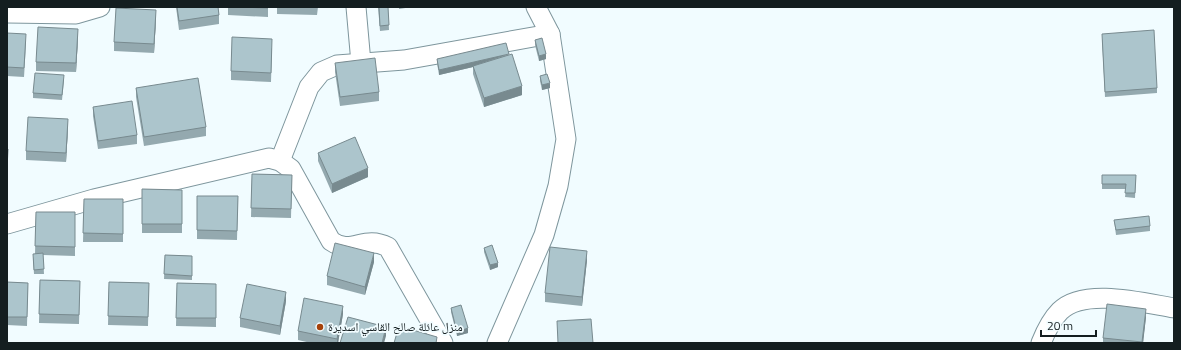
<svg xmlns="http://www.w3.org/2000/svg" width="1181" height="350" font-family="'Titillium Web','Noto Naskh Arabic',sans-serif">
<style>
.lines{fill:none;stroke-linecap:round;stroke-linejoin:round}
.street-casing{stroke:#7e969d;stroke-width:21}
.street{stroke:#fff;stroke-width:19}
.wall{fill:#94a9af}
.shaded-wall{fill:#788a8f}
.building{fill:#acc5cc;stroke:#788a8f}
.poi-dot{fill:#a6420a;stroke:#f1fcff;stroke-width:1.5}
.labels{text-anchor:middle;stroke-width:3.5;stroke-linejoin:round;paint-order:stroke}
.poi-label{font-size:12px;fill:#141e20;stroke:#f1fcff;text-anchor:start}
</style>
<rect width="100%" height="100%" fill="#f1fcff"/>
<g class="lines">
<defs>
<g id="street">
<path d="M356,7L361,63"/>
<path d="M7,13L76,14L100,7"/>
<path d="M280,161L309,87L321,72L337,65L404,60L550,34"/>
<path d="M7,224L94,199L269,158L280,161L291,169L331,241C352,256 363,234 388,247L443,343"/>
<path d="M497,343L544,235L558,186L566,139L550,34L536,7"/>
<path d="M1041,343C1045,333 1052,319 1060,311C1084,287 1144,303 1174,308"/>
</g>
</defs>
<use href="#street" class="street-casing"/>
<use href="#street" class="street"/>
</g>
<g class="wall">
<path d="M176,7H218L219,15V24L179,30Z"/>
<path d="M228,7H268V17L228,15Z"/>
<path d="M277,7H318L317,15L277,14Z"/>
<path d="M378,7H388L389,30L380,31Z"/>
<path d="M399,7H412L399,9Z"/>
<path d="M156,19L154,53L114,51V42Z"/>
<path d="M7,33L26,43L24,77L7,76Z"/>
<path d="M78,38L76,72L36,71V62Z"/>
<path d="M1102,39L1157,88V93L1105,97Z"/>
<path d="M535,40L546,59L539,61L535,45Z"/>
<path d="M272,48L271,82L231,80V71Z"/>
<path d="M509,55L522,95L484,107L473,74V67L439,75L437,63V59Z"/>
<path d="M335,63L379,92V101L340,106L335,72Z"/>
<path d="M540,76L550,88L542,90L540,81Z"/>
<path d="M64,80L62,100L33,98V93Z"/>
<path d="M136,88L206,127V136L144,146L136,97Z"/>
<path d="M93,107L137,135V144L98,149L93,116Z"/>
<path d="M68,128L66,162L26,160V151Z"/>
<path d="M318,153L368,177L332,193L318,161Z"/>
<path d="M252,174L292,175L291,218L251,217Z"/>
<path d="M1102,175H1136L1135,198L1125,197L1126,189H1102Z"/>
<path d="M142,189L182,190V233H142Z"/>
<path d="M197,196H238L237,240L197,239Z"/>
<path d="M84,199H123V242H83Z"/>
<path d="M36,212H75V256L43,255L44,274H34L33,259L35,254Z"/>
<path d="M1114,220L1150,226V231L1116,235Z"/>
<path d="M484,248L498,267L490,270L484,252Z"/>
<path d="M165,255L192,256V280L164,279Z"/>
<path d="M587,260L582,306L545,302V293Z"/>
<path d="M374,262L365,295L327,285V276Z"/>
<path d="M40,280L80,281L79,324L39,323Z"/>
<path d="M7,282L28,283L27,326L7,325Z"/>
<path d="M109,282L149,283L148,326L108,325Z"/>
<path d="M177,283L216,284V327L176,326Z"/>
<path d="M286,301L280,335L240,327V318Z"/>
<path d="M451,308L468,333L457,336L451,312Z"/>
<path d="M343,314L338,343H311L298,340V331Z"/>
<path d="M1146,317L1143,343H1103V338Z"/>
</g>
<g class="shaded-wall">
<path d="M156,10V19L154,53V44Z"/>
<path d="M78,29V38L76,72V63Z"/>
<path d="M509,54L473,66V67L439,75V70Z"/>
<path d="M546,54V59L539,61V56Z"/>
<path d="M550,83V88L542,90V85Z"/>
<path d="M522,86V95L484,107V98Z"/>
<path d="M68,119V128L66,162V153Z"/>
<path d="M368,168V177L332,193V184Z"/>
<path d="M587,251V260L582,306V297Z"/>
<path d="M374,253V262L365,295V287Z"/>
<path d="M498,263V267L490,270V265Z"/>
<path d="M286,292V301L280,335V326Z"/>
<path d="M343,306V314L338,343H337V339Z"/>
<path d="M1146,309V317L1143,343H1142Z"/>
<path d="M386,327V336L384,343H382Z"/>
<path d="M468,328V333L457,336V332Z"/>
</g>
<g class="building">
<path d="M177,7H218L219,15L179,21Z"/>
<path d="M237,7H268V8Z"/>
<path d="M379,7H388L389,25L380,26Z"/>
<path d="M116,8L156,10L154,44L114,42Z"/>
<path d="M38,27L78,29L76,63L36,62Z"/>
<path d="M1154,30L1157,88L1105,92L1102,34Z"/>
<path d="M7,33L26,34L24,68L7,67Z"/>
<path d="M232,37L272,39L271,73L231,71Z"/>
<path d="M542,38L546,54L539,56L535,40Z"/>
<path d="M506,43L509,54L439,70L437,59Z"/>
<path d="M512,54L522,86L484,98L473,66Z"/>
<path d="M375,58L379,92L340,97L335,63Z"/>
<path d="M35,73L64,75L62,95L33,93Z"/>
<path d="M547,74L550,83L542,85L540,76Z"/>
<path d="M198,78L206,127L144,137L136,88Z"/>
<path d="M132,101L137,135L98,141L93,107Z"/>
<path d="M28,117L68,119L66,153L26,151Z"/>
<path d="M355,137L368,168L332,184L318,153Z"/>
<path d="M7,149H8L7,169Z"/>
<path d="M252,174L292,175L291,209L251,208Z"/>
<path d="M1102,175H1136L1135,193H1125L1126,184H1102Z"/>
<path d="M142,189L182,190V224H142Z"/>
<path d="M197,196H238L237,231L197,230Z"/>
<path d="M84,199H123V234L83,233Z"/>
<path d="M36,212H75V247L35,246Z"/>
<path d="M1149,216L1150,226L1116,230L1114,220Z"/>
<path d="M335,243L374,253L365,287L327,276Z"/>
<path d="M492,245L498,263L490,265L484,248Z"/>
<path d="M550,247L587,251L582,297L545,293Z"/>
<path d="M43,253L44,269L34,270L33,254Z"/>
<path d="M165,255L192,256V276L164,274Z"/>
<path d="M40,280L80,281L79,315L39,314Z"/>
<path d="M7,282L28,283L27,317H7Z"/>
<path d="M109,282L149,283L148,317L108,316Z"/>
<path d="M177,283L216,284V318H176Z"/>
<path d="M247,284L286,292L280,326L240,318Z"/>
<path d="M304,298L343,306L337,339L298,331Z"/>
<path d="M1107,304L1146,309L1142,342L1103,338Z"/>
<path d="M461,305L468,328L457,332L451,308Z"/>
<path d="M348,317L386,327L382,343H340Z"/>
<path d="M591,319L593,343H558L557,321Z"/>
<path d="M399,326L437,337L436,343H394Z"/>
</g>
<circle class="poi-dot" cx="320" cy="327" r="4"/>
<g class="labels">
<g class="poi-label">
<text x="328" y="331">منزل عائلة صالح القاسي اسديرة</text>
</g>
</g>
<rect width="1181" height="350" fill="none" stroke="#141e20" stroke-width="16"/>
<path d="M1041 330v6h55v-6" fill="none" stroke="#141e20" stroke-width="2"/>
<text x="1047" y="330" font-size="12" fill="#141e20" stroke="#f1fcff" stroke-width="3" paint-order="stroke">20 m</text>
</svg>
